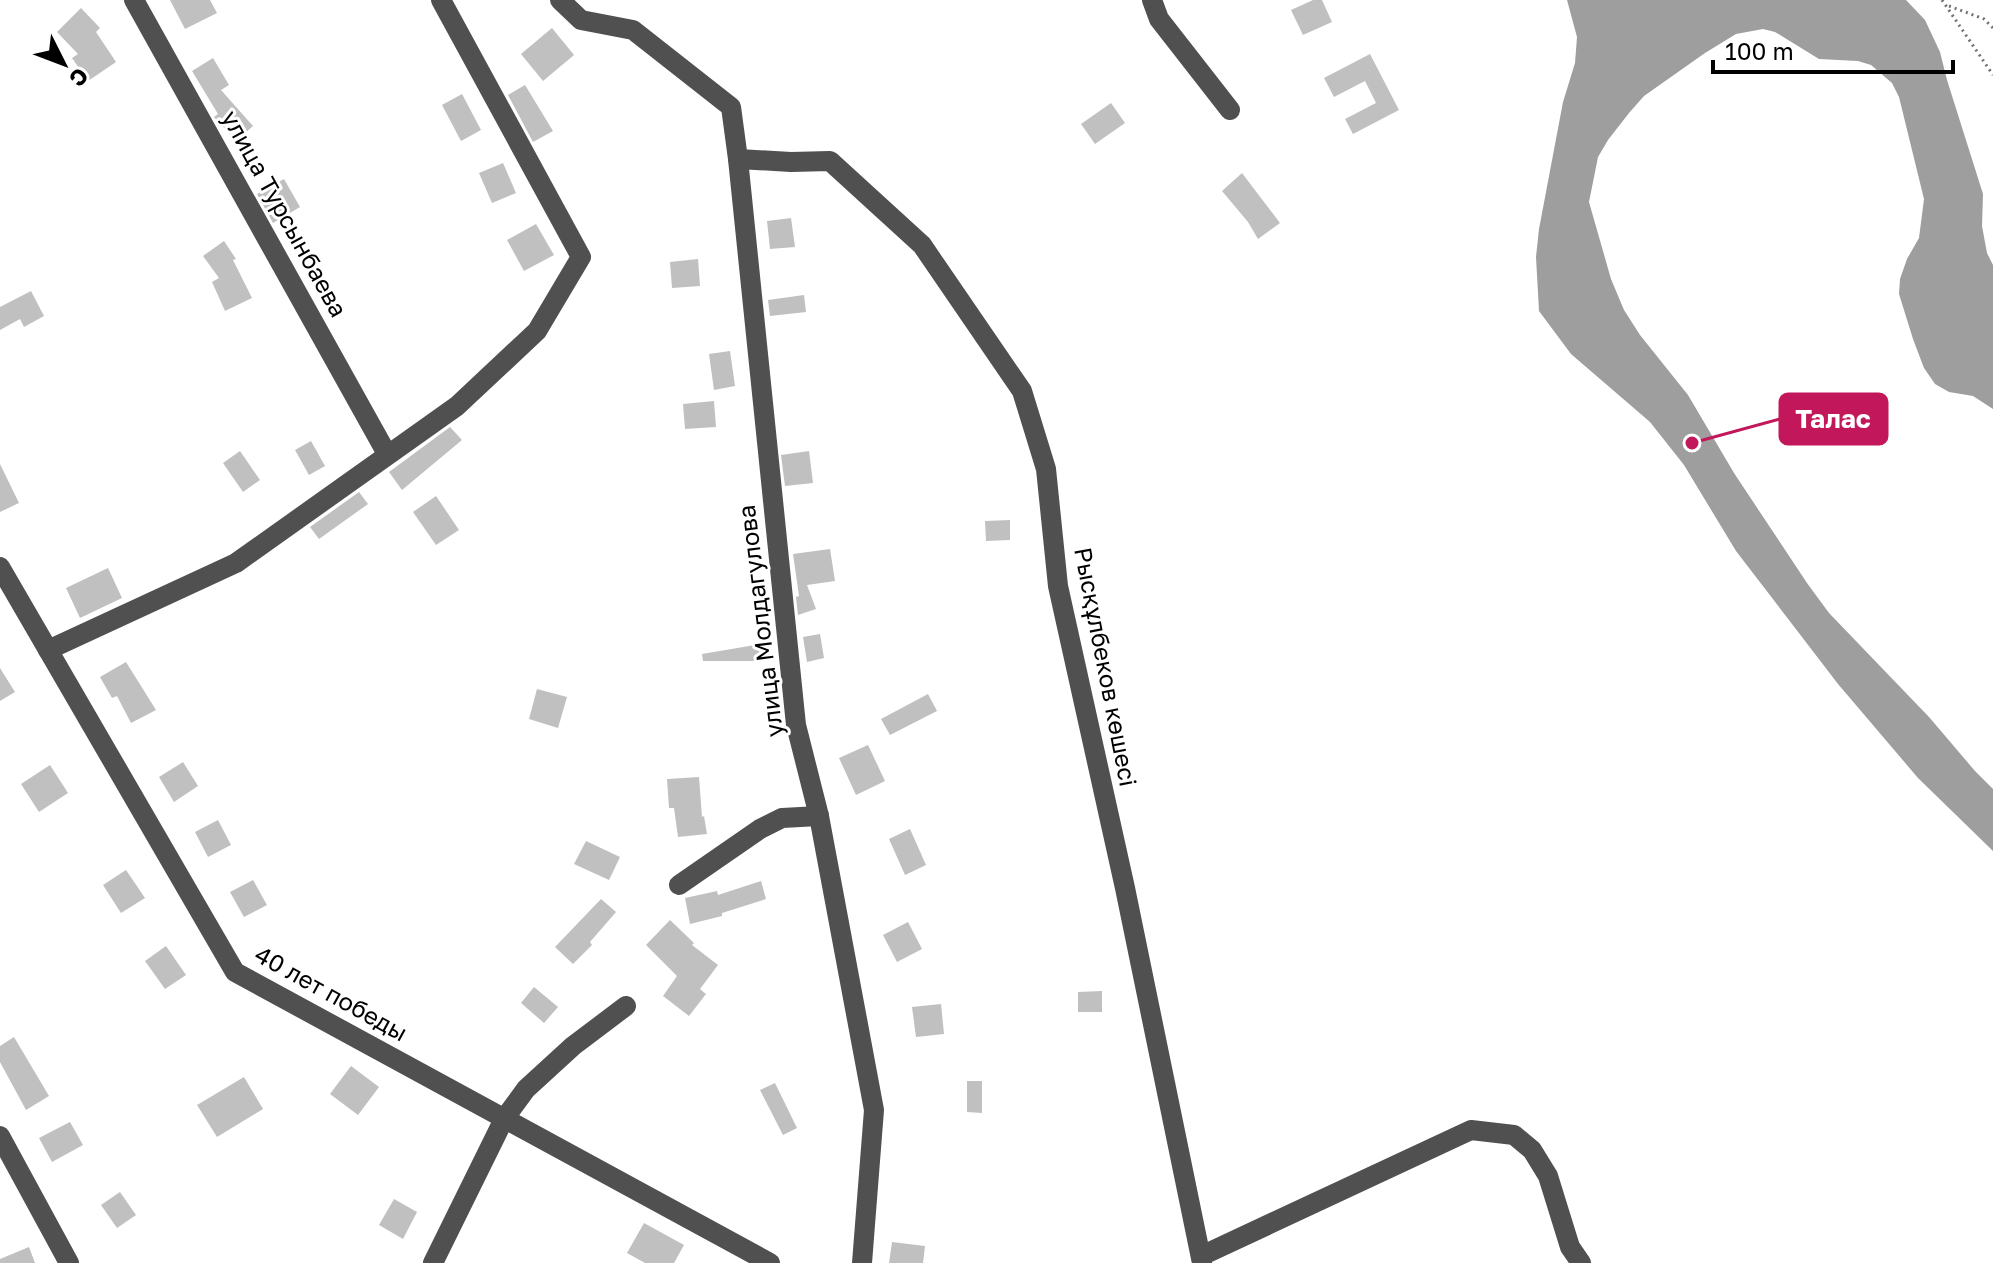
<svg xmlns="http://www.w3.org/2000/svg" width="1993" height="1263" font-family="'Golos Text',sans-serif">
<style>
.water{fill:#9e9e9e}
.building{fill:#c0c0c0}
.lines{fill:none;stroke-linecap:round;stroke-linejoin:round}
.path{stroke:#727272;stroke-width:3;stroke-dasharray:2 4;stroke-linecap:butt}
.minor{stroke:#505050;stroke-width:20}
.labels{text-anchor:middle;stroke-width:6;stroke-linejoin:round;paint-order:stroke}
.street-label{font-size:24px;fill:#000;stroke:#fff}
.leader{fill:none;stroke:#c2185b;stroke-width:3}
.callout-dot{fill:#c2185b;stroke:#fff;stroke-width:3}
.callout{fill:#c2185b;stroke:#c2185b;stroke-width:3}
.callout-label{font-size:26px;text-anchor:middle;font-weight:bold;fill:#fff}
</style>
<rect width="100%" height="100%" fill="#fff"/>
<path class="water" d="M1567,0H1906L1925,20L1940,52L1947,80L1983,194L1982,226L1987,253L1993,265V409L1973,396L1949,392L1935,384L1924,368L1913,339L1899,294L1900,279L1907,259L1919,238L1924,199L1899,97L1892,83L1871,65L1858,61L1819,59L1775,32L1763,29L1736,34L1705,53L1644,96L1629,113L1608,140L1598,157L1589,202L1611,279L1624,310L1640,335L1688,395L1734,473L1807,583L1829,613L1929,717L1975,771L1993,789V851L1918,778L1838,684L1736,551L1684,465L1650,422L1571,354L1539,311L1536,257L1539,229L1563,102L1575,63L1577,37Z"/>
<g class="building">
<path d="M170,0H210L217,13L185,29Z"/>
<path d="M1313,0H1322L1332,22L1303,35L1291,10Z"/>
<path d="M81,8L100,28L96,32L116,62L88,81L72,58L78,54L57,32Z"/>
<path d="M552,28L574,55L543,81L521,54Z"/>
<path d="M1370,54L1399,110L1353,134L1345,119L1376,103L1365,81L1334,97L1324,78Z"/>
<path d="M213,58L229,85L221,90L253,126L236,141L214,117L218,114L192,71Z"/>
<path d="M525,85L553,131L533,142L508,95Z"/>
<path d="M462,94L481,130L461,141L442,105Z"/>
<path d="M1111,103L1125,123L1095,144L1081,124Z"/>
<path d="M503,163L516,193L492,203L479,173Z"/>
<path d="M1242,173L1280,223L1258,239L1248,222L1222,191Z"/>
<path d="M284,179L300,207L273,223L257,194Z"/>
<path d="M791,218L795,247L770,249L767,221Z"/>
<path d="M536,224L554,255L524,271L507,240Z"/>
<path d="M224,241L236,259L233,260L252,298L225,311L212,282L219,278L203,256Z"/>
<path d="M698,259L700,286L672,288L670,262Z"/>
<path d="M31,291L44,316L24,327L20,319L0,330V307Z"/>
<path d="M804,295L806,312L770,316L768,300Z"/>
<path d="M730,351L735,386L714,390L709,354Z"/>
<path d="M714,401L716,427L685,429L683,404Z"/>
<path d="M450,427L462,440L402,490L389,472Z"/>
<path d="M311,441L325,466L309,475L295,450Z"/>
<path d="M240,451L260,480L243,492L223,463Z"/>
<path d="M809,451L813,483L785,486L781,455Z"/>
<path d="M0,464L19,503L0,512Z"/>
<path d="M359,492L368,504L319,539L310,527Z"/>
<path d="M436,496L459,530L436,545L413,512Z"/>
<path d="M1010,520V540L986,541L985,521Z"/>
<path d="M830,549L835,581L807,585L816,609L798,615L796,597L799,596L793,554Z"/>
<path d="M108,568L122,598L80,618L66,588Z"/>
<path d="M820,634L824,658L807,662L803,637Z"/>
<path d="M761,644V661H703L702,654Z"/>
<path d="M126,662L156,710L131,723L117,696L112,698L100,677Z"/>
<path d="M0,668L15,692L0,701Z"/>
<path d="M537,689L567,697L558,728L529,719Z"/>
<path d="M928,694L937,711L890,735L881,719Z"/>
<path d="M868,745L885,781L856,795L839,758Z"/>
<path d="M183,762L198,786L174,802L159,777Z"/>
<path d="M50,765L68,793L39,812L21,784Z"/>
<path d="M699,777L702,817L704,816L707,834L678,837L674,808H669L667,779Z"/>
<path d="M218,820L231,845L208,857L195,832Z"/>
<path d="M910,829L926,865L905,875L889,839Z"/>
<path d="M586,841L620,857L609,880L574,864Z"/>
<path d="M126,870L145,898L121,913L103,885Z"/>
<path d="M253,880L267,905L244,917L230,892Z"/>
<path d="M761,881L766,899L722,913V916L690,924L685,898L717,891L718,895Z"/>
<path d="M601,899L616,912L590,942L592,945L573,964L555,947Z"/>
<path d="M670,920L694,943L692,945L718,965L700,989L706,994L689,1016L663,996L677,976L646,945Z"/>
<path d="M908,922L922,949L897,962L883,935Z"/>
<path d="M166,946L186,975L165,989L145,961Z"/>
<path d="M534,987L558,1007L544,1023L521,1003Z"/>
<path d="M1102,991V1012H1078V992Z"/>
<path d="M941,1004L944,1034L916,1037L912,1007Z"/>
<path d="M14,1037L49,1096L26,1110L0,1062V1046Z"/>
<path d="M351,1066L379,1087L358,1115L330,1094Z"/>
<path d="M244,1077L263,1109L217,1137L197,1105Z"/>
<path d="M967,1081H982V1113L967,1112Z"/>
<path d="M775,1083L797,1128L783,1135L760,1090Z"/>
<path d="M70,1122L83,1145L52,1162L39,1138Z"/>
<path d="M120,1192L136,1215L117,1228L101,1205Z"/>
<path d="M394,1199L417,1212L403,1239L379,1225Z"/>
<path d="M644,1223L684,1245L674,1263H645L627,1253Z"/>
<path d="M892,1242L925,1246L923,1263H889Z"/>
<path d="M29,1247L35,1263H0V1259Z"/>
</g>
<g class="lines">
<g class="path">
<path d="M1942,0L1993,75"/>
<path d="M1949,6L1984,19L1993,28"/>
</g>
<g class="minor">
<path d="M134,0L387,454"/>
<path d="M560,0L581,20L633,30L731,107L738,159L791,162L830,161L922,245L1022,391L1046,469L1058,586L1125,888L1202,1263"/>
<path d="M1152,0L1159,19L1230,110"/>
<path d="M738,159L796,725L819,816L874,1110L862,1263"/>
<path d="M0,567L235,972L770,1263"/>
<path d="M48,650L236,563L457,406L537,331L581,257L441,0"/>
<path d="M679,885L760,829L782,818L819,816"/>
<path d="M0,1136L69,1263"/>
<path d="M1201,1256L1471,1130L1514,1135L1532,1150L1548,1176L1570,1247L1581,1263"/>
<path d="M433,1263L504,1119L526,1089L573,1046L626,1006"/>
</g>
</g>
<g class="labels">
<g class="street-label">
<text transform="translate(284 214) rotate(61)" y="8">улица Турсынбаева</text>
<text transform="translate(761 621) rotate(-97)" y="8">улица Молдагулова</text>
<text transform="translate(1105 667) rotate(79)" y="8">Рысқұлбеков көшесі</text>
<text transform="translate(331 994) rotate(29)" y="8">40 лет победы</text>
</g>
</g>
<path class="leader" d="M1692 443L1780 419"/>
<circle class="callout-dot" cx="1692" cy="443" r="8"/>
<rect class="callout" x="1780" y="394" width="107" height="50" rx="8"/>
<g class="callout-label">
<text x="1833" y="428">Талас</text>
</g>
<g transform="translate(64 64) rotate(132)" stroke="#ffffff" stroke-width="6" paint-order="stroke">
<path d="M0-6L14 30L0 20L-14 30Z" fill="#000000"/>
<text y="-12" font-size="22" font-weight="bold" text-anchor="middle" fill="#000000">С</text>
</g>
<path d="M1713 60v12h240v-12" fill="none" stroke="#000000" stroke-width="4"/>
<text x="1725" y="60" font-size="24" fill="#000000" stroke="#ffffff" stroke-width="6" paint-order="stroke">100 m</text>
</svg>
